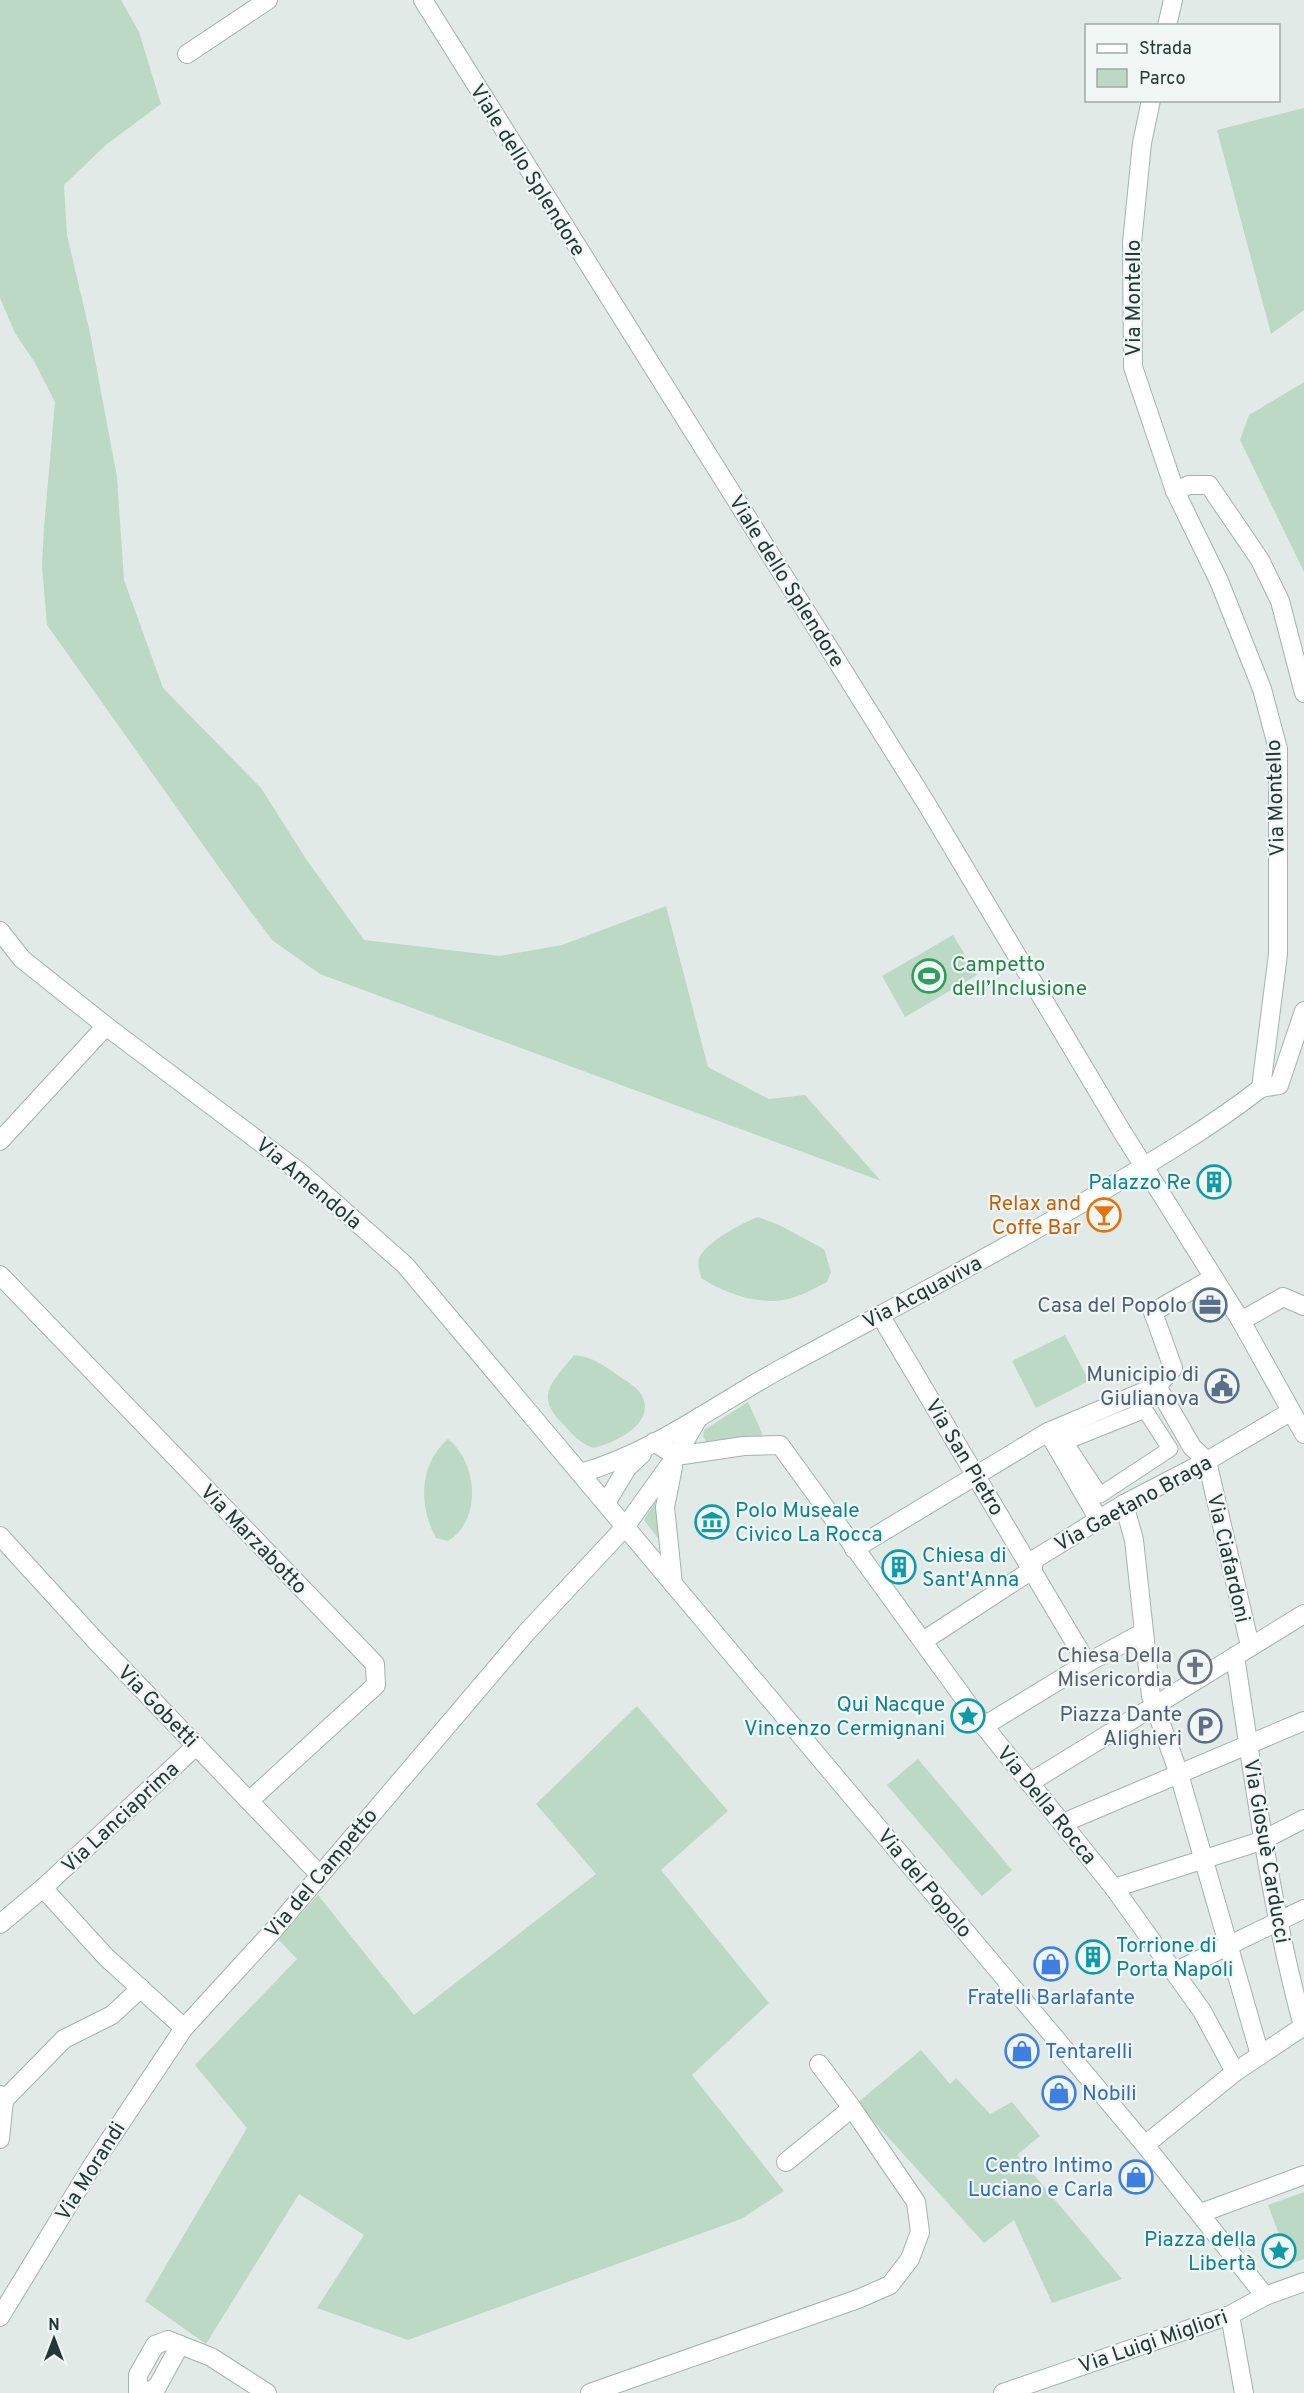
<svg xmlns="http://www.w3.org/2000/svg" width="1304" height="2393" font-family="Overpass,sans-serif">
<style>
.green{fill:#bcd9c6}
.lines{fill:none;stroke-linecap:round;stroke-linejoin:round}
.pedestrian-casing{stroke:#a4b1ae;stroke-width:17}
.minor-casing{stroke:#a4b1ae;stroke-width:20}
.tertiary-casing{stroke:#a4b1ae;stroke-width:20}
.secondary-casing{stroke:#a1b4af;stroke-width:20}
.pedestrian{stroke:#fff;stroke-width:15}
.minor{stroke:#fff;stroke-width:18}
.tertiary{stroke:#fff;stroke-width:18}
.secondary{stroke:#fff;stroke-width:18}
.labels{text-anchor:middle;stroke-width:4.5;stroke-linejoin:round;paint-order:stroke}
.street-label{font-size:21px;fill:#233835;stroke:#f1f7f4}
.leisure-label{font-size:21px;fill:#27864d;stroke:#f1f7f4;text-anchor:start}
.culture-label{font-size:21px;fill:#0d838f;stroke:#f1f7f4;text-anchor:end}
.food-label{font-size:21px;fill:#c56008;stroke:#f1f7f4;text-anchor:end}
.service-label{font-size:21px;fill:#4e5e75;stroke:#f1f7f4;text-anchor:end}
.worship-label{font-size:21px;fill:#5b616d;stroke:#f1f7f4;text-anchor:end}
.shop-label{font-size:21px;fill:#366cbe;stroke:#f1f7f4;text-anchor:start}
</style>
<rect width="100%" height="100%" fill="#e1eae7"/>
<g class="green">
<path d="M0,0H121L139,32L161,104L107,144L64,185L67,235L90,333L117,477L124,580L163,688L261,788L306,859L364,940L500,956L562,945L666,906L708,1067L769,1099L805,1095L881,1181L320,974L272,940L245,904L47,625L42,566L44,527L55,402L35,363L15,333L0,298Z"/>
<path d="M1304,108V310L1271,334L1217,130Z"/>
<path d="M1304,382V572L1240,440L1249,415Z"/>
<path d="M953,935L977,975L905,1017L882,976Z"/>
<path d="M758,1217L779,1225L824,1249L831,1272L827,1282C815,1288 801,1296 788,1299C760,1306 724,1293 701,1278C700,1272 697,1264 699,1259C704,1243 742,1223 758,1217Z"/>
<path d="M1065,1335L1089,1381L1036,1408L1012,1361Z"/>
<path d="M574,1355C593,1357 603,1365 619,1376C626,1381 637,1387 641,1394C658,1423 615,1443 593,1448C580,1443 573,1435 564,1425C533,1395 553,1382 574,1355Z"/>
<path d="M748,1402L762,1433L761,1439L707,1444L703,1436L704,1430Z"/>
<path d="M448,1439C478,1463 482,1520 448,1541L436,1538C418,1505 419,1464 448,1439Z"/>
<path d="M655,1502L661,1542L644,1520Z"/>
<path d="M637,1706L728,1811L661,1870L769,2003L692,2075L784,2191L741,2219L408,2340L317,2308L364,2235L299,2194L206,2344L145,2301L247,2128L195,2065L297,1959L278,1939L318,1895L414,2015L596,1874L536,1804Z"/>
<path d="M918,1759L1012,1870L982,1896L887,1785Z"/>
<path d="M921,2050L950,2084L956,2078L990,2114L1012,2102L1040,2136L1017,2155L1122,2279L1052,2303L1014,2220L984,2243L857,2103Z"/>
<path d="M1304,2192V2259L1290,2264L1268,2205Z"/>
</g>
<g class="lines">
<defs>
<path id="pedestrian" d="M1145,1410L1170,1449L1100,1495L1065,1442Z"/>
<g id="minor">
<path d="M423,0L926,803L1121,1130L1241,1321L1304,1434"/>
<path d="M187,54L268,0"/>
<path d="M1175,491L1189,485H1209L1260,560L1280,601L1304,693"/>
<path d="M1261,1088L1279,1085L1304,1011"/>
<path d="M0,1141L106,1026"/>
<path d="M0,1275L375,1664L376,1685L249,1801"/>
<path d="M1213,1278L1153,1312L1173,1368L1157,1386L1192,1447L1207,1461L1250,1646"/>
<path d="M880,1315L1087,1663"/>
<path d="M1241,1321L1283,1297L1304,1306"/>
<path d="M1048,1432L1099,1520"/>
<path d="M654,1442L676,1456L744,1446L780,1445L984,1726L1114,1888L1202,2011L1235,2072"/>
<path d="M1124,1504L1134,1540L1151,1696L1179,1774L1260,2055"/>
<path d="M0,1536L95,1640L319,1874"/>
<path d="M854,1549L1048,1432L1157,1386"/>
<path d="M923,1641L1032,1570L1035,1559L1124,1504L1207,1461L1290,1412"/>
<path d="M1235,1656C1254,1780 1270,1905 1303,2026"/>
<path d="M984,1726L1087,1663L1144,1632"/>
<path d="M1029,1783L1304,1614"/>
<path d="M1063,1823L1304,1721"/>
<path d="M43,1888L196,1746"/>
<path d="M1114,1888L1261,1841L1304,1819"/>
<path d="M0,1924L43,1888L106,1957L184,2028L271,1933L526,1633L625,1527"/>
<path d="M1174,1972L1304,1909"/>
<path d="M0,2095L4,2100L0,2139"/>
<path d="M4,2100L64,2039L112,2015L141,1988"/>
<path d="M1145,2145L1235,2072L1304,2026"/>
<path d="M786,2162L852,2108"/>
<path d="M0,2317L92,2166L184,2028"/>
<path d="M138,2393V2375L155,2345L168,2340L211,2357L267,2393"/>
<path d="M145,2393L157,2387L180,2345"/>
<path d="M590,2393L858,2299L890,2285L910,2259L920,2232L916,2202L852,2108L819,2064"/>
</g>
<g id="tertiary">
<path d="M1201,2213L1304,2175"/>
<path d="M1265,2296L1304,2282"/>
<path d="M1230,2315L1244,2393"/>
</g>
<g id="secondary">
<path d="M1167,26L1173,0"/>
<path d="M0,931L22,959L106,1026L301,1173L405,1265L1145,2145L1265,2296L1230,2315L1003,2393"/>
<path d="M673,1467L665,1507L673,1584"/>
<path d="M581,1473C655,1452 719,1402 786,1366C891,1309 998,1253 1101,1192C1155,1160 1211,1127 1261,1088L1278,954V749L1262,689L1219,581L1175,491L1133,367L1132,243L1142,143L1151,100"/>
<path d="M606,1503L627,1468L642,1454"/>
<path d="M625,1527L676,1456L699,1417"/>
</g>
</defs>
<use href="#pedestrian" class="pedestrian-casing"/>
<use href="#minor" class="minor-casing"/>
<use href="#tertiary" class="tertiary-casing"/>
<use href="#secondary" class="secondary-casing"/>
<use href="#pedestrian" class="pedestrian"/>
<use href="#minor" class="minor"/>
<use href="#tertiary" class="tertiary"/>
<use href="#secondary" class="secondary"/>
</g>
<defs>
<symbol id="stadium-ring" viewBox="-11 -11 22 22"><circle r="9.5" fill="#f1f7f4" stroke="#2e9e5b" stroke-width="1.5"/><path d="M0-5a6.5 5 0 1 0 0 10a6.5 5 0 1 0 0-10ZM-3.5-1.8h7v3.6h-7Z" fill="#2e9e5b"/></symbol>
<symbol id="building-ring" viewBox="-11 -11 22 22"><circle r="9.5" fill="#f1f7f4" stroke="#0f9aa8" stroke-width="1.5"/><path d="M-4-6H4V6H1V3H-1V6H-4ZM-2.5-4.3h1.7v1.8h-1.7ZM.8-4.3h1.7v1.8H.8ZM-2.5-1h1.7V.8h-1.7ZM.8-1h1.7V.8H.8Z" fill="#0f9aa8"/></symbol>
<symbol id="bar-ring" viewBox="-11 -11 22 22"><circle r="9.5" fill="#f1f7f4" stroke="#e8710a" stroke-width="1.5"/><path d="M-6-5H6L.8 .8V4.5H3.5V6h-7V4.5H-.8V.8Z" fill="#e8710a"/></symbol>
<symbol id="office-ring" viewBox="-11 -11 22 22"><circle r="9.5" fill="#f1f7f4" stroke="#5c6f8a" stroke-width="1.5"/><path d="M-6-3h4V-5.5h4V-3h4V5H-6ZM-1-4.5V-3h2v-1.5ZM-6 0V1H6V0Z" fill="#5c6f8a"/></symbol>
<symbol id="civic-ring" viewBox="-11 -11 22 22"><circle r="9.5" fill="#f1f7f4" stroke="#5c6f8a" stroke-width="1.5"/><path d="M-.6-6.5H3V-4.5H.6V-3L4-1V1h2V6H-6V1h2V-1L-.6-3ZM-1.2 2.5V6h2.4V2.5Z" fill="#5c6f8a"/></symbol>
<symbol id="museum-ring" viewBox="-11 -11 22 22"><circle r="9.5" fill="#f1f7f4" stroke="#0f9aa8" stroke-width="1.5"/><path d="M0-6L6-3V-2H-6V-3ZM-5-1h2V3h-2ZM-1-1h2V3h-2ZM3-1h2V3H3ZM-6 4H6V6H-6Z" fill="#0f9aa8"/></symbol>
<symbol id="church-ring" viewBox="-11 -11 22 22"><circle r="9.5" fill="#f1f7f4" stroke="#6b7280" stroke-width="1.5"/><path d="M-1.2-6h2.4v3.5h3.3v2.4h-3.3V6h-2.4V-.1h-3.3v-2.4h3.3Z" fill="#6b7280"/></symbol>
<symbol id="sight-ring" viewBox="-11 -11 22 22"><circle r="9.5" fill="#f1f7f4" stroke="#0f9aa8" stroke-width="1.5"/><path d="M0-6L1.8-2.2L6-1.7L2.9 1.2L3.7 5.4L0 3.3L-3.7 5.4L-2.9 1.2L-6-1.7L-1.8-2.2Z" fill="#0f9aa8"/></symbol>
<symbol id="parking-ring" viewBox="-11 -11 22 22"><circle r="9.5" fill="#f1f7f4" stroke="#5c6f8a" stroke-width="1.5"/><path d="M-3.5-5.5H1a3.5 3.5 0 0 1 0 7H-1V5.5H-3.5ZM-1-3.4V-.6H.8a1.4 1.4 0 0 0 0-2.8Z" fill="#5c6f8a"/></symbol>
<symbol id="shop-ring" viewBox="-11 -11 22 22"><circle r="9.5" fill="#f1f7f4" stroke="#3f7fe0" stroke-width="1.5"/><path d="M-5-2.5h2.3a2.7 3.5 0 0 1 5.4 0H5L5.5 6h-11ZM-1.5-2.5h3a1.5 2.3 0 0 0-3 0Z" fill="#3f7fe0"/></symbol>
</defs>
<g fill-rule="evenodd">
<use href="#stadium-ring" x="910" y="957" width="38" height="38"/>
<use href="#building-ring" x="1195" y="1163" width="38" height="38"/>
<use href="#bar-ring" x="1085" y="1196" width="38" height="38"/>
<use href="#office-ring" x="1191" y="1286" width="38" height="38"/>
<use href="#civic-ring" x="1203" y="1367" width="38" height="38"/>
<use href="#museum-ring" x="693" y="1503" width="38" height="38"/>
<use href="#building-ring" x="880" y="1548" width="38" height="38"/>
<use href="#church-ring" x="1176" y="1648" width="38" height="38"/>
<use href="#sight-ring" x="949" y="1697" width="38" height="38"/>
<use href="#parking-ring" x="1186" y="1707" width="38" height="38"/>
<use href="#building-ring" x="1074" y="1938" width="38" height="38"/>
<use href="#shop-ring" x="1032" y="1945" width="38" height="38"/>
<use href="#shop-ring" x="1003" y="2032" width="38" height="38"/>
<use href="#shop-ring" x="1040" y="2074" width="38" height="38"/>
<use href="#shop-ring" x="1117" y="2158" width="38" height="38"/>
<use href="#sight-ring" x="1260" y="2232" width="38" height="38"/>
</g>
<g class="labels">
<g class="street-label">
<text transform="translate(528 170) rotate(58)" y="7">Viale dello Splendore</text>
<text transform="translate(1133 298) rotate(-90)" y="7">Via Montello</text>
<text transform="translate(787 581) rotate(58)" y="7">Viale dello Splendore</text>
<text transform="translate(1275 798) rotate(-92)" y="7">Via Montello</text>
<text transform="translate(309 1183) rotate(40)" y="7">Via Amendola</text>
<text transform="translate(922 1292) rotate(-28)" y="7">Via Acquaviva</text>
<text transform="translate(965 1457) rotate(59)" y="7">Via San Pietro</text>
<text transform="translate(1133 1503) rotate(-29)" y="7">Via Gaetano Braga</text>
<text transform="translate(254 1539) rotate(46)" y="7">Via Marzabotto</text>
<text transform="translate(1229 1558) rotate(77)" y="7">Via Ciafardoni</text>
<text transform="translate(158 1706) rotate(46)" y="7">Via Gobetti</text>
<text transform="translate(1047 1805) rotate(51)" y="7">Via Della Rocca</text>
<text transform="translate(120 1817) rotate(-43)" y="7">Via Lanciaprima</text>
<text transform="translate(1267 1851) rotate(80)" y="7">Via Giosuè Carducci</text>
<text transform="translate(321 1873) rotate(-50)" y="7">Via del Campetto</text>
<text transform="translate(925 1883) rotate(50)" y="7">Via del Popolo</text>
<text transform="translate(90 2171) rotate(-58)" y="7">Via Morandi</text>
<text transform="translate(1153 2341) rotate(-19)" y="7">Via Luigi Migliori</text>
</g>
<g class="leisure-label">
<text x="952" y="971">Campetto<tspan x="952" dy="24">dell’Inclusione</tspan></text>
</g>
<g class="culture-label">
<text x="1191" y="1189">Palazzo Re</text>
<text x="735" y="1517" text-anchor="start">Polo Museale<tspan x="735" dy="24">Civico La Rocca</tspan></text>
<text x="922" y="1562" text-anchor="start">Chiesa di<tspan x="922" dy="24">Sant'Anna</tspan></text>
<text x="945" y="1711">Qui Nacque<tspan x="945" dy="24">Vincenzo Cermignani</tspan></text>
<text x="1116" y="1952" text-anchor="start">Torrione di<tspan x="1116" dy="24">Porta Napoli</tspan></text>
<text x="1256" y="2246">Piazza della<tspan x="1256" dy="24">Libertà</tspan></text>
</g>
<g class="food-label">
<text x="1081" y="1210">Relax and<tspan x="1081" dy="24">Coffe Bar</tspan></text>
</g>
<g class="service-label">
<text x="1187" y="1312">Casa del Popolo</text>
<text x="1199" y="1381">Municipio di<tspan x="1199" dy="24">Giulianova</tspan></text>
<text x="1182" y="1721">Piazza Dante<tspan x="1182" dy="24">Alighieri</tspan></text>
</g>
<g class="worship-label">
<text x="1172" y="1662">Chiesa Della<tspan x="1172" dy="24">Misericordia</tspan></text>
</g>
<g class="shop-label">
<text x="1051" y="2004" text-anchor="middle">Fratelli Barlafante</text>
<text x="1045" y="2058">Tentarelli</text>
<text x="1082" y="2100">Nobili</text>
<text x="1113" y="2172" text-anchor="end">Centro Intimo<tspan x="1113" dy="24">Luciano e Carla</tspan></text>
</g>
</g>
<rect x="1085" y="24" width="195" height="78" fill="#f1f7f4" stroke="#9faba8" stroke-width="1.5"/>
<rect x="1097" y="44" width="30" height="9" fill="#ffffff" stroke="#9faba8" stroke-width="1.5"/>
<text x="1139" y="54" font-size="18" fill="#233835">Strada</text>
<rect x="1097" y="69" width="30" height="18" fill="#bcd9c6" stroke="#9faba8" stroke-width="1.5"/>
<text x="1139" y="84" font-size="18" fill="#233835">Parco</text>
<g transform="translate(54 2339)" stroke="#f1f7f4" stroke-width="4.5" paint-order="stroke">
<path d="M0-4.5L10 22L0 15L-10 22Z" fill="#233835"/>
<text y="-9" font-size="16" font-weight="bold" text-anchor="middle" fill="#233835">N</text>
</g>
</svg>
